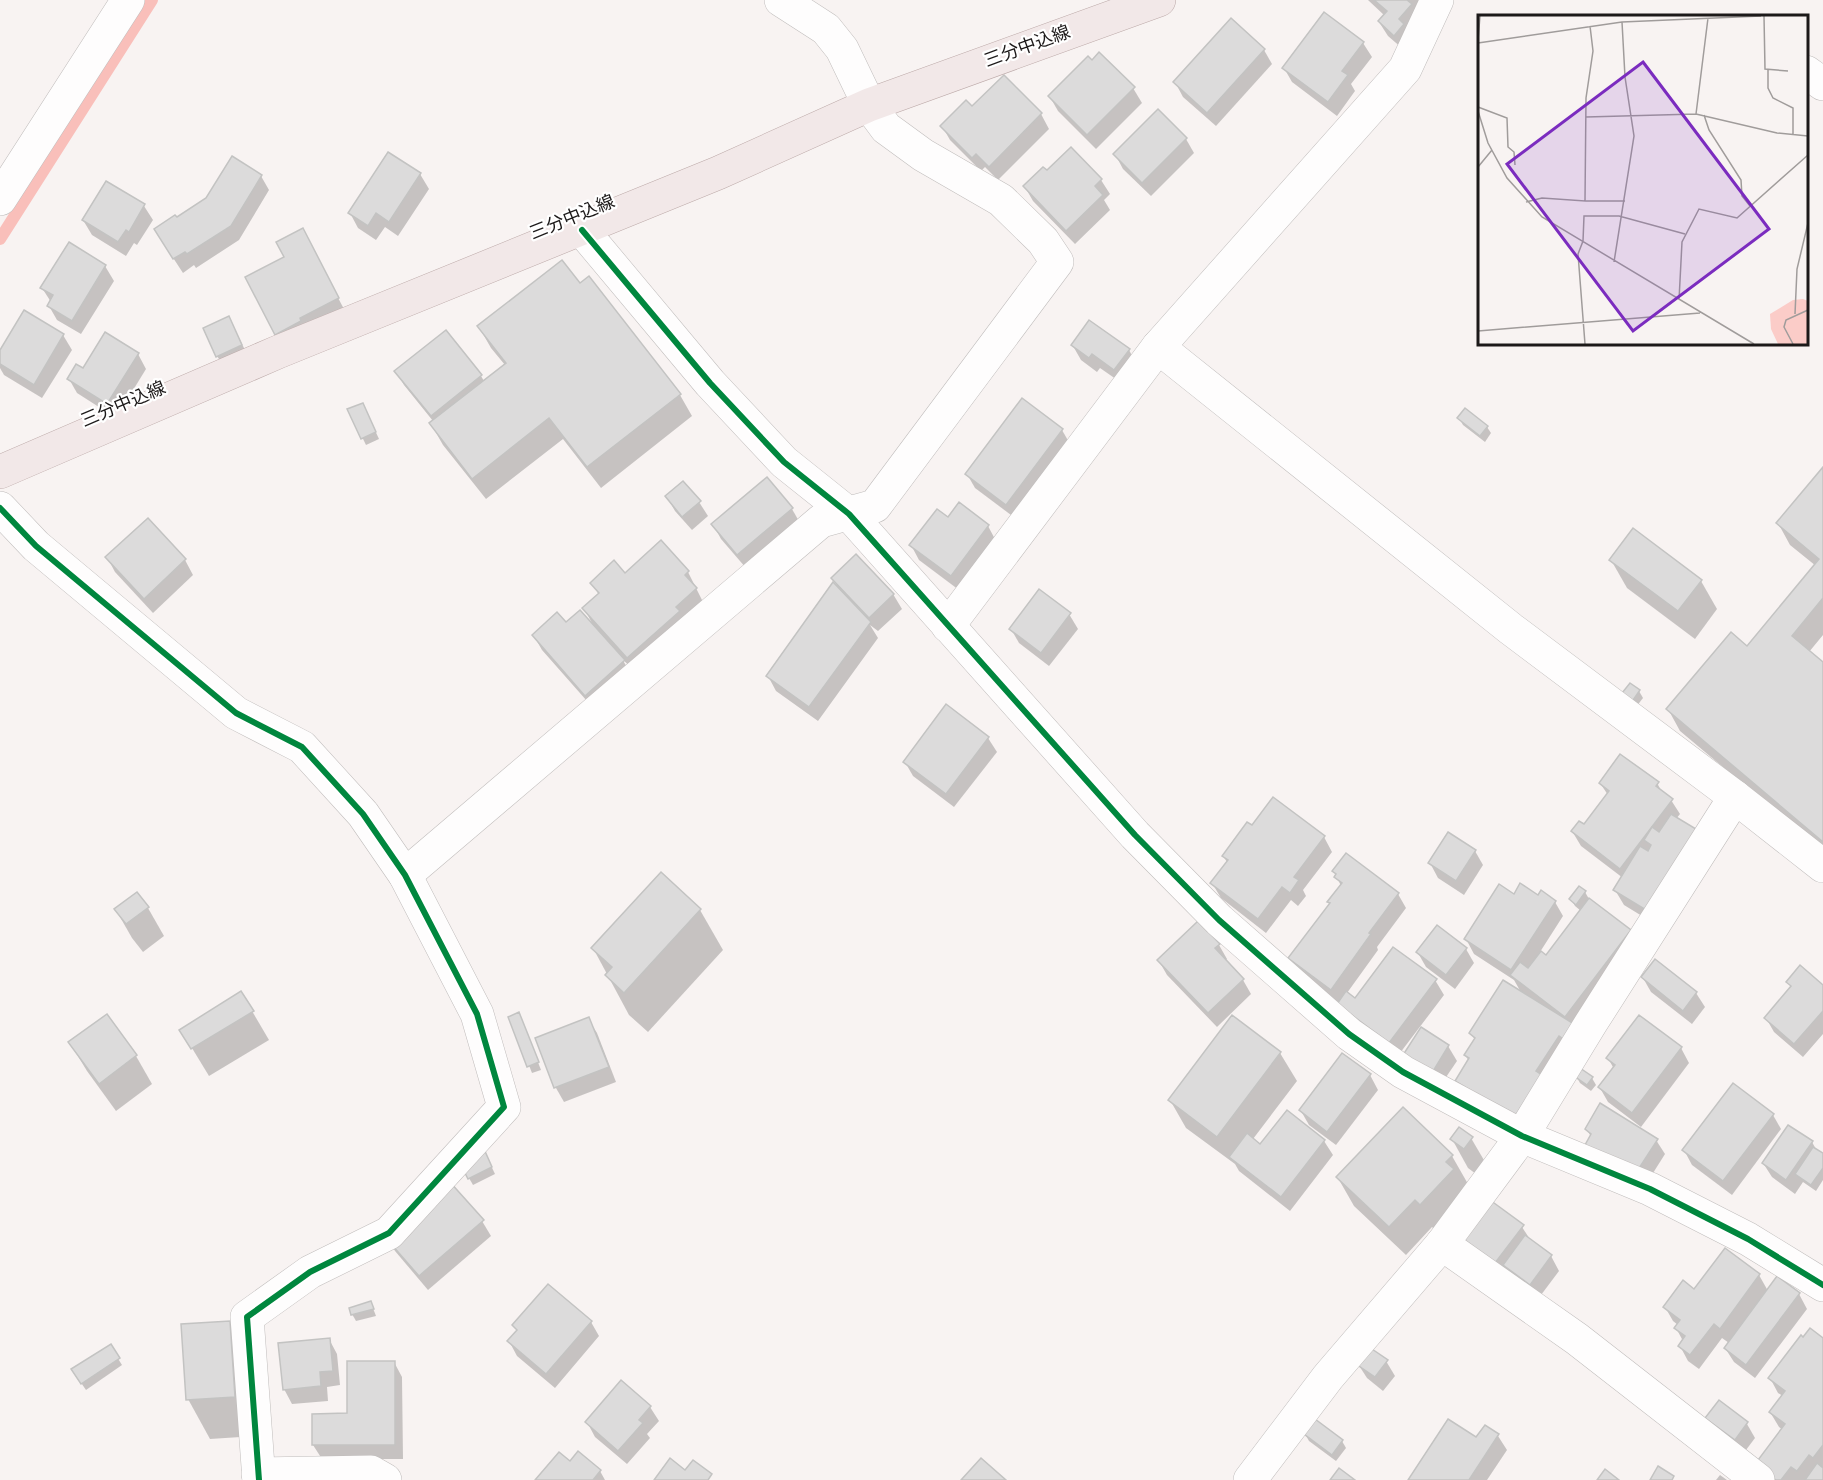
<svg xmlns="http://www.w3.org/2000/svg" width="1823" height="1480" font-family="Poppins,'Noto Sans JP',sans-serif">
<style>
.shadow{fill:#0003}
.lines{fill:none;stroke-linecap:round;stroke-linejoin:round}
.stream{stroke:#f9bfba;stroke-width:12}
.building{fill:#dcdbdb;stroke:#c3c3c2;stroke-width:1.5}
.minor-casing{stroke:#c0bdbc;stroke-width:34}
.major-casing{stroke:#bca9a8;stroke-width:34}
.minor{stroke:#fefdfd;stroke-width:33}
.major{stroke:#f2e8e8;stroke-width:33}
.cycleway-casing{stroke:#fff;stroke-width:10}
.cycleway{stroke:#00873e;stroke-width:6}
.labels{text-anchor:middle;stroke-width:4.5;stroke-linejoin:round;paint-order:stroke}
.street-label{font-size:18px;fill:#1c1919;stroke:#fff}
.inset-road{fill:none;stroke:#a09c9b;stroke-width:1.5}
.view{fill:#7b2cbf;fill-opacity:0.15;stroke:#7b2cbf;stroke-width:3}
.inset-edge{fill:none;stroke:#1c1919;stroke-width:3}
</style>
<rect width="100%" height="100%" fill="#f8f3f2"/>
<g class="shadow">
<path d="M1368,0H1424L1403,49L1388,36L1379,22L1385,16Z"/>
<path d="M1325,14L1363,43L1372,57L1351,84L1355,91L1337,116L1292,82L1284,68Z"/>
<path d="M1264,50L1272,64L1216,126L1183,97L1175,82Z"/>
<path d="M1004,77L1041,114L1049,129L998,180L985,167L981,171L950,140L942,126L972,108Z"/>
<path d="M1133,88L1142,103L1096,149L1058,111L1050,97Z"/>
<path d="M1186,139L1194,153L1151,196L1123,169L1115,154Z"/>
<path d="M388,154L420,174L429,189L398,236L385,227L376,240L358,228L350,213Z"/>
<path d="M1047,172L1101,180L1110,194L1104,200L1110,210L1075,244L1033,201L1025,187Z"/>
<path d="M261,176L269,190L239,240L196,268L194,265L183,273L164,244L176,219Z"/>
<path d="M106,183L144,206L153,220L137,245L134,243L126,256L92,235L83,220Z"/>
<path d="M310,244L346,313L284,349L276,334Z"/>
<path d="M105,266L114,281L81,334L57,320L49,306L51,302L42,288Z"/>
<path d="M579,285L680,395L692,416L601,488L563,439L486,499L443,445L431,424L433,421L404,385L396,371L481,376L484,381L505,365L491,348L479,327Z"/>
<path d="M25,312L63,335L72,350L42,398L4,375L0,368V353Z"/>
<path d="M229,318L250,360L226,370L217,356Z"/>
<path d="M1073,346L1129,350L1137,365L1123,384L1100,368L1097,372L1081,360Z"/>
<path d="M138,354L146,369L116,418L77,393L69,379L84,370Z"/>
<path d="M349,410L366,411L379,439L366,445Z"/>
<path d="M1459,418L1487,427L1491,433L1485,442L1463,425Z"/>
<path d="M1062,430L1070,444L1015,518L975,488L967,474Z"/>
<path d="M1823,469V635L1809,652L1823,664V851L1680,731L1668,709L1748,648L1816,566L1790,545L1778,523Z"/>
<path d="M667,497L699,502L708,516L692,530L675,511Z"/>
<path d="M792,509L800,523L746,568L721,539L713,524Z"/>
<path d="M948,519L988,526L996,541L959,590L919,560L911,545Z"/>
<path d="M148,520L185,560L193,575L153,613L115,572L107,557Z"/>
<path d="M1611,560L1701,581L1717,609L1695,639L1627,588Z"/>
<path d="M688,572L704,604L636,672L622,659L632,675L594,709L542,650L534,636L566,625L594,627L584,608L599,595L592,583L625,575Z"/>
<path d="M833,578L893,594L902,609L878,631L870,625L878,638L818,721L776,691L768,676L839,589Z"/>
<path d="M1069,614L1078,629L1049,666L1019,643L1011,629Z"/>
<path d="M1639,691L1643,698L1633,711L1624,705Z"/>
<path d="M988,738L997,752L954,807L913,776L905,762Z"/>
<path d="M1600,783H1657L1663,794L1671,800L1680,814L1676,819L1655,924L1624,905L1615,890L1623,878L1581,846L1572,831L1584,827L1608,795Z"/>
<path d="M1252,827L1324,837L1332,852L1303,890L1306,896L1298,906L1291,900L1266,933L1221,898L1212,883L1227,862L1223,856Z"/>
<path d="M1475,851L1483,865L1464,895L1438,878L1430,863Z"/>
<path d="M1334,871L1398,894L1406,908L1377,947L1378,950L1347,993L1355,1000L1435,980L1444,995L1397,1057L1339,1003L1299,972L1290,958L1331,904L1329,902L1341,886Z"/>
<path d="M661,874L700,910L723,950L648,1032L629,1015L593,948Z"/>
<path d="M1585,892L1589,899L1630,931L1638,945L1545,1084L1469,1061L1465,1055L1475,1040L1471,1033L1522,994L1514,980L1474,954L1466,939L1514,896L1539,897L1555,902L1563,916L1540,952L1546,957L1581,911L1575,906L1571,899Z"/>
<path d="M148,908L164,936L143,952L132,938L116,910Z"/>
<path d="M1219,945L1227,959L1225,961L1243,980L1251,994L1217,1027L1167,975L1159,961Z"/>
<path d="M1466,949L1474,963L1455,989L1426,967L1418,953Z"/>
<path d="M1643,978L1696,993L1705,1007L1692,1024L1651,992Z"/>
<path d="M1788,982L1823,987V1034L1803,1057L1774,1032L1766,1018L1792,988Z"/>
<path d="M252,1011L269,1040L209,1076L181,1030Z"/>
<path d="M510,1017L522,1021L541,1070L532,1073Z"/>
<path d="M588,1019L597,1033L616,1082L564,1102L556,1088L537,1039Z"/>
<path d="M1421,1029L1448,1046L1457,1061L1440,1086L1413,1069Z"/>
<path d="M70,1043L136,1056L152,1084L116,1111L87,1071Z"/>
<path d="M1681,1048L1689,1063L1641,1127L1608,1102L1600,1088L1614,1069L1608,1058Z"/>
<path d="M1280,1053L1297,1081L1253,1139L1261,1146L1324,1141L1333,1155L1290,1211L1239,1171L1235,1164L1186,1128L1170,1100Z"/>
<path d="M1370,1075L1378,1090L1336,1145L1309,1125L1301,1111Z"/>
<path d="M1576,1076L1592,1078L1596,1085L1591,1091L1580,1083Z"/>
<path d="M1773,1115L1781,1129L1732,1195L1692,1165L1684,1150Z"/>
<path d="M1587,1129L1656,1140L1665,1154L1643,1189L1591,1137Z"/>
<path d="M1471,1138L1488,1167L1480,1177L1468,1168L1452,1139Z"/>
<path d="M1812,1142L1817,1151L1823,1155V1180L1816,1191L1803,1182L1795,1194L1772,1177L1763,1163Z"/>
<path d="M1452,1156L1468,1184L1437,1232L1432,1227L1406,1255L1354,1206L1338,1178Z"/>
<path d="M487,1157L495,1174L473,1185L469,1178Z"/>
<path d="M482,1221L491,1236L428,1290L395,1251L387,1237Z"/>
<path d="M1522,1227L1531,1241L1551,1256L1559,1271L1538,1299L1472,1252Z"/>
<path d="M1759,1275L1768,1291L1799,1294L1807,1309L1755,1378L1734,1362L1725,1348L1729,1343L1722,1338L1699,1369L1688,1361L1680,1346L1683,1341L1676,1328L1678,1325L1673,1321L1665,1307L1694,1291Z"/>
<path d="M371,1303L376,1316L356,1321L352,1314Z"/>
<path d="M229,1322L252,1362L257,1436L210,1439L188,1399Z"/>
<path d="M591,1322L599,1336L555,1388L517,1356L509,1341L518,1331L514,1326Z"/>
<path d="M329,1339L337,1354L340,1385L327,1387L328,1401L292,1404L284,1389Z"/>
<path d="M1823,1340V1480H1767L1783,1430L1779,1427L1770,1412L1783,1396L1778,1393L1770,1378Z"/>
<path d="M110,1346L122,1365L86,1390L77,1377Z"/>
<path d="M1386,1361L1395,1376L1383,1391L1367,1378L1358,1364Z"/>
<path d="M394,1362L402,1377L403,1459H322L313,1445L349,1415Z"/>
<path d="M1719,1402L1747,1424L1755,1438L1743,1454L1715,1433L1707,1418Z"/>
<path d="M650,1407L659,1421L647,1434L650,1438L627,1464L595,1437L587,1422Z"/>
<path d="M1315,1421L1342,1441L1346,1448L1336,1461L1309,1441L1305,1434Z"/>
<path d="M1485,1427L1498,1436L1507,1450L1487,1480H1410L1476,1439Z"/>
<path d="M579,1453L600,1471L605,1480H537L570,1463Z"/>
<path d="M1720,1475L1727,1480H1716Z"/>
</g>
<g class="lines">
<path class="stream" d="M0,239L152,0"/>
</g>
<g class="building">
<path d="M1374,0H1407L1412,4L1399,19L1404,24L1394,36L1378,21L1387,11Z"/>
<path d="M1324,12L1364,42L1342,71L1348,75L1328,102L1282,68Z"/>
<path d="M1231,18L1265,49L1207,113L1173,82Z"/>
<path d="M1099,52L1135,87L1087,135L1048,96L1088,56L1092,60Z"/>
<path d="M1004,75L1042,113L989,167L976,154L972,158L940,126L966,100L972,106Z"/>
<path d="M1158,109L1187,138L1142,183L1113,154Z"/>
<path d="M1071,147L1102,179L1095,186L1103,195L1066,231L1023,186L1043,167L1047,170Z"/>
<path d="M388,152L421,173L389,222L376,213L368,226L348,213Z"/>
<path d="M232,156L262,175L231,226L187,254L185,252L173,259L154,229L175,215L177,217L206,198Z"/>
<path d="M106,181L145,204L129,232L126,230L118,242L82,220Z"/>
<path d="M303,228L339,298L300,318L301,321L275,335L245,277L284,257L276,242Z"/>
<path d="M69,242L106,265L72,321L47,306L53,295L40,288Z"/>
<path d="M562,260L580,283L589,276L681,394L587,467L549,418L472,479L429,423L506,363L477,326Z"/>
<path d="M24,310L64,334L34,385L0,364V350Z"/>
<path d="M229,316L242,345L216,357L203,328Z"/>
<path d="M1089,320L1130,349L1114,370L1092,354L1089,358L1071,345Z"/>
<path d="M446,330L482,375L431,416L394,371Z"/>
<path d="M105,332L139,353L107,404L67,379L76,364L83,368Z"/>
<path d="M1022,398L1063,429L1006,505L965,474Z"/>
<path d="M363,403L376,432L361,439L347,409Z"/>
<path d="M1465,408L1488,426L1480,436L1457,418Z"/>
<path d="M1823,467V598L1792,636L1823,662V842L1666,709L1731,632L1747,646L1819,559L1776,523Z"/>
<path d="M767,477L793,508L737,555L711,524Z"/>
<path d="M683,481L701,501L682,517L665,496Z"/>
<path d="M959,502L989,525L951,576L909,545L937,509L948,517Z"/>
<path d="M148,518L186,559L144,599L105,557Z"/>
<path d="M1633,528L1702,580L1678,611L1609,560Z"/>
<path d="M661,540L689,571L685,575L697,588L676,607L680,611L627,658L582,608L599,593L590,583L614,560L625,573Z"/>
<path d="M856,554L894,594L869,618L831,578Z"/>
<path d="M833,582L871,622L809,707L766,676Z"/>
<path d="M1039,589L1071,613L1041,653L1009,629Z"/>
<path d="M580,610L625,660L585,696L532,635L557,612L566,622Z"/>
<path d="M1630,683L1640,690L1629,706L1618,698Z"/>
<path d="M946,704L989,737L946,794L903,762Z"/>
<path d="M1620,754L1659,782L1656,786L1673,799L1620,869L1571,831L1579,821L1584,824L1609,791L1599,783Z"/>
<path d="M1273,797L1325,836L1294,877L1299,880L1290,893L1282,887L1258,919L1210,883L1228,860L1222,856L1247,822L1252,825Z"/>
<path d="M1671,814L1696,829L1646,910L1613,890L1640,846L1648,851L1651,845L1644,840L1652,827L1659,832Z"/>
<path d="M1448,832L1476,850L1456,881L1428,863Z"/>
<path d="M1346,853L1399,893L1369,933L1371,934L1331,990L1288,958L1330,903L1327,902L1342,883L1334,877L1336,874L1332,871Z"/>
<path d="M661,872L701,909L624,993L605,975L612,967L591,948Z"/>
<path d="M1520,883L1538,895L1541,890L1556,901L1511,970L1464,939L1499,884L1514,894Z"/>
<path d="M1579,886L1586,891L1576,905L1569,899Z"/>
<path d="M137,892L149,907L126,924L114,909Z"/>
<path d="M1589,898L1631,930L1565,1017L1510,975L1520,962L1528,968L1541,951L1546,955Z"/>
<path d="M1198,921L1220,944L1215,948L1244,979L1208,1013L1157,960Z"/>
<path d="M1437,925L1467,948L1446,975L1416,952Z"/>
<path d="M1393,947L1437,979L1389,1043L1337,1004L1346,991L1355,998Z"/>
<path d="M1655,959L1697,992L1683,1011L1641,977Z"/>
<path d="M1800,965L1823,985V1011L1794,1044L1764,1018L1791,986L1786,982Z"/>
<path d="M1503,980L1574,1024L1565,1040L1559,1036L1536,1071L1542,1075L1514,1118L1455,1081L1469,1058L1464,1055L1475,1038L1469,1033Z"/>
<path d="M241,991L254,1011L191,1049L179,1030Z"/>
<path d="M519,1012L539,1062L527,1067L508,1017Z"/>
<path d="M107,1014L137,1055L99,1084L68,1042Z"/>
<path d="M1232,1015L1281,1052L1217,1137L1168,1100Z"/>
<path d="M1639,1015L1682,1047L1632,1113L1598,1087L1615,1065L1606,1058Z"/>
<path d="M589,1017L609,1067L554,1088L535,1038Z"/>
<path d="M1421,1027L1449,1045L1432,1073L1403,1055Z"/>
<path d="M1342,1053L1371,1074L1327,1132L1299,1110Z"/>
<path d="M1580,1068L1593,1077L1587,1085L1574,1076Z"/>
<path d="M1733,1083L1774,1114L1723,1181L1682,1150Z"/>
<path d="M1600,1103L1658,1139L1634,1176L1585,1145L1591,1134L1585,1129Z"/>
<path d="M1403,1107L1453,1155L1446,1162L1454,1169L1420,1205L1415,1200L1389,1227L1336,1177Z"/>
<path d="M1287,1110L1325,1140L1281,1197L1229,1157L1247,1133L1260,1144Z"/>
<path d="M1788,1125L1813,1141L1786,1180L1762,1163Z"/>
<path d="M1459,1127L1473,1137L1464,1149L1450,1139Z"/>
<path d="M1813,1147L1823,1153V1168L1811,1185L1795,1174Z"/>
<path d="M484,1149L492,1167L468,1179L459,1161Z"/>
<path d="M449,1181L484,1220L419,1276L385,1237Z"/>
<path d="M1490,1200L1524,1225L1495,1263L1462,1238Z"/>
<path d="M1525,1235L1552,1255L1530,1285L1503,1265Z"/>
<path d="M1725,1248L1760,1274L1720,1329L1714,1324L1690,1355L1678,1346L1685,1336L1674,1328L1680,1320L1663,1307L1683,1280L1694,1289Z"/>
<path d="M1777,1276L1800,1293L1746,1365L1724,1348Z"/>
<path d="M548,1284L592,1321L546,1374L507,1341L517,1330L512,1325Z"/>
<path d="M371,1301L374,1309L351,1315L349,1308Z"/>
<path d="M230,1321L235,1397L186,1400L181,1324Z"/>
<path d="M1810,1328L1823,1338V1445L1813,1458L1809,1455L1797,1471L1791,1467L1781,1480H1776L1755,1464L1785,1424L1769,1412L1785,1391L1768,1378L1801,1335L1803,1337Z"/>
<path d="M330,1338L333,1371L320,1372L321,1386L283,1390L278,1343Z"/>
<path d="M111,1344L120,1358L81,1384L71,1369Z"/>
<path d="M1369,1347L1388,1360L1375,1377L1356,1364Z"/>
<path d="M347,1361H395V1445H312V1414L347,1413Z"/>
<path d="M621,1380L651,1406L639,1420L643,1423L618,1451L585,1422Z"/>
<path d="M1719,1400L1748,1422L1735,1440L1705,1418Z"/>
<path d="M1315,1419L1343,1440L1332,1455L1304,1434Z"/>
<path d="M1448,1419L1476,1437L1485,1425L1499,1434L1469,1480H1408Z"/>
<path d="M578,1451L601,1470L593,1480H535L559,1452L570,1461Z"/>
<path d="M670,1458L685,1470L693,1460L712,1474L708,1480H654Z"/>
<path d="M981,1458L1006,1480H961Z"/>
<path d="M1817,1463L1823,1468V1480H1805Z"/>
<path d="M1658,1466L1674,1476L1672,1480H1650Z"/>
<path d="M1339,1468L1355,1480H1330Z"/>
<path d="M1605,1469L1619,1480H1597Z"/>
</g>
<g class="lines">
<defs>
<g id="minor">
<path d="M1437,0L1405,69L1158,347L1511,629L1735,797L1823,866"/>
<path d="M1806,72L1823,84"/>
<path d="M0,199L128,0"/>
<path d="M582,230L710,383L784,462L849,514L1135,835L1219,920L1349,1034L1403,1072L1522,1136L1650,1189L1748,1239L1823,1285"/>
<path d="M0,508L36,546L236,713L302,747L363,814L405,875L477,1014L504,1107L389,1233L310,1272L247,1317L259,1480"/>
<path d="M948,626L1158,347"/>
<path d="M405,875L821,521L875,506L1057,262L1043,241L1001,200L923,155L886,128L869,105L842,49L826,29L781,0"/>
<path d="M1442,1244L1577,1339L1758,1480"/>
<path d="M258,1474L371,1472L385,1480"/>
<path d="M1250,1480L1328,1377L1442,1244L1522,1136L1591,1023L1735,797"/>
</g>
<path id="major" d="M0,472L278,352L718,173L869,105L1159,0"/>
</defs>
<use href="#minor" class="minor-casing"/>
<use href="#major" class="major-casing"/>
<use href="#minor" class="minor"/>
<use href="#major" class="major"/>
<defs>
<g id="cycleway">
<path d="M582,230L710,383L784,462L849,514L1135,835L1219,920L1349,1034L1403,1072L1522,1136L1650,1189L1748,1239L1823,1285"/>
<path d="M0,508L36,546L236,713L302,747L363,814L405,875L477,1014L504,1107L389,1233L310,1272L247,1317L259,1480"/>
</g>
</defs>
<use href="#cycleway" class="cycleway-casing"/>
<use href="#cycleway" class="cycleway"/>
</g>
<g class="labels">
<g class="street-label">
<text transform="translate(1027 46) rotate(-20)" y="6">三分中込線</text>
<text transform="translate(572 217) rotate(-22)" y="6">三分中込線</text>
<text transform="translate(123 404) rotate(-23)" y="6">三分中込線</text>
</g>
</g>
<g transform="translate(1478 15)">
<rect width="330" height="330" fill="#f8f3f2"/>
<path d="M325,284L330,286V329H300L293,314L292,299L315,285Z" fill="#fbccc8"/>
<path class="inset-road" d="M286,1L287,54L310,56M0,25L2,1M0,28L144,7L283,1M290,55V73L295,83L315,93V119M0,92L29,103L30,132L36,137L37,150M0,96L10,128L29,163L64,202L276,329M218,99L230,3M226,100L231,115L263,165L264,181L272,191M108,102L218,99L299,118L330,121M0,152L14,135M107,186H147M48,187L64,183L107,186L108,83L115,36L112,11M136,247L156,121L147,62L144,7M201,285L204,227L221,194L259,203L330,140M317,299L319,254L330,208M0,316L222,298M107,329L100,239L105,226L106,201H141L207,219M315,329L306,312L308,305L330,295"/>
<path class="view" d="M165,47L291,214L155,316L29,149Z"/>
<rect width="330" height="330" class="inset-edge"/>
</g>
</svg>
